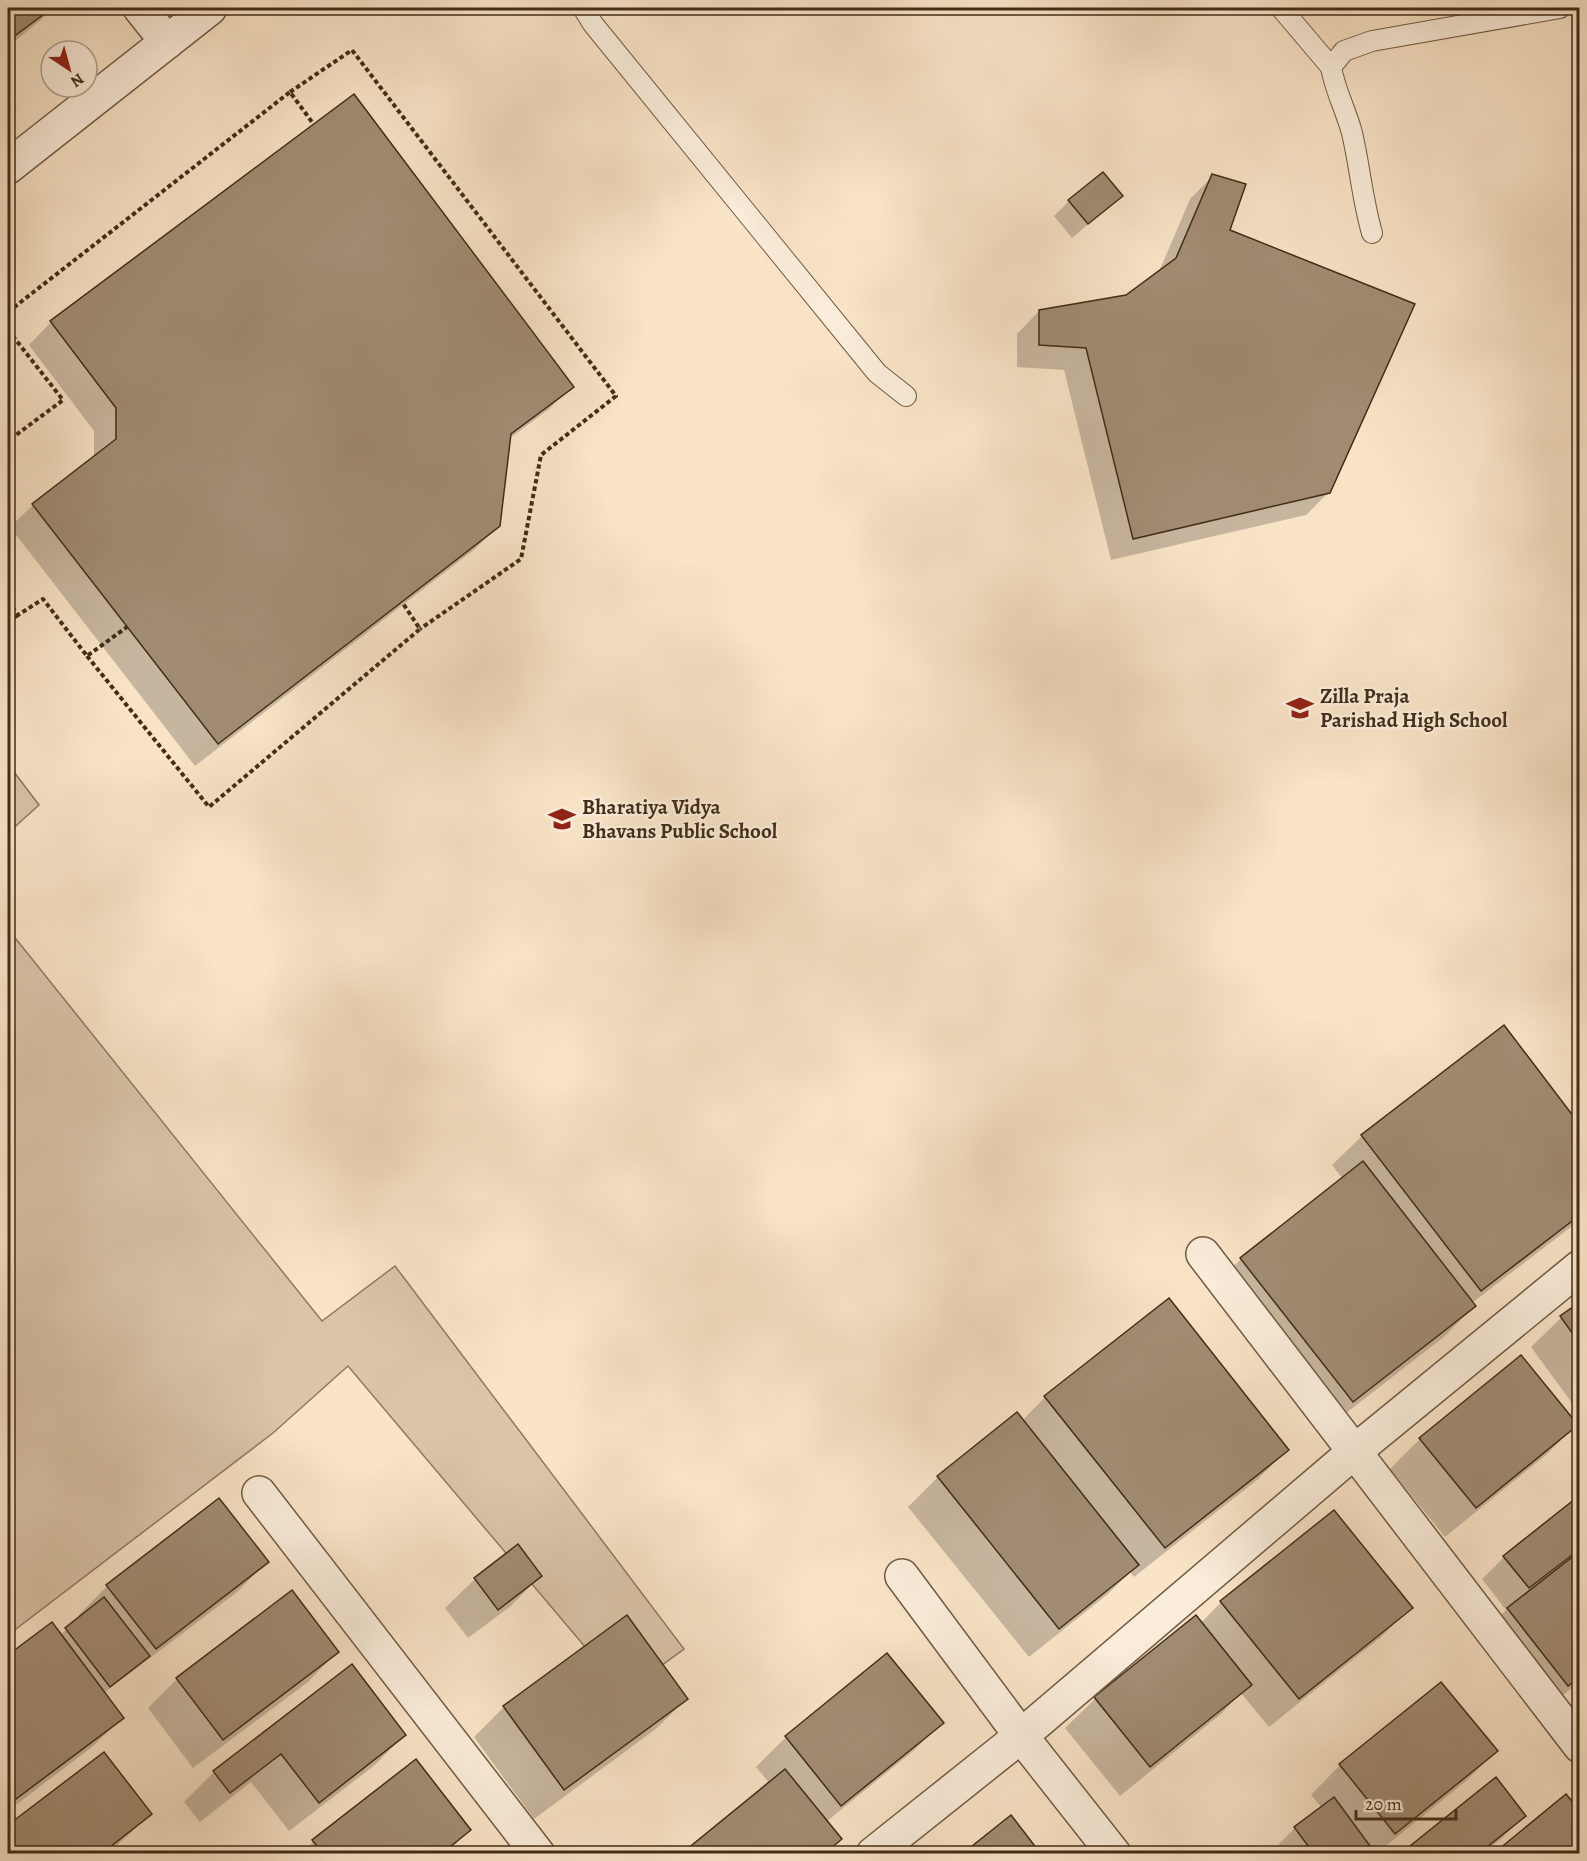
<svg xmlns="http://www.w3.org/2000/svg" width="1587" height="1861" font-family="Alegreya,serif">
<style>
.green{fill:#dac5a9;stroke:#8e7960;stroke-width:1.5}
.shadow{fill:#0003}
.building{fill:#a18c73;stroke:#422d18;stroke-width:1.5}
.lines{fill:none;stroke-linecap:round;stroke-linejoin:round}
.service-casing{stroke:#705b44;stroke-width:22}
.minor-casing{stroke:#705b44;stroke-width:36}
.path{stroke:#422d18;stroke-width:4;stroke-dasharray:4.5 3;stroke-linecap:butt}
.service{stroke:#fbeddb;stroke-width:20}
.minor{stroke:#fbeddb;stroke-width:33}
.labels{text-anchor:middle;stroke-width:4.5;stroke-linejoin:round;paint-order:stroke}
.poi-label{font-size:21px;font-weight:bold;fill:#422d18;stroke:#fbeddb;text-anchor:start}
</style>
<rect width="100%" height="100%" fill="#f9e4c7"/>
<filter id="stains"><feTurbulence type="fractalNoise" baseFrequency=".00333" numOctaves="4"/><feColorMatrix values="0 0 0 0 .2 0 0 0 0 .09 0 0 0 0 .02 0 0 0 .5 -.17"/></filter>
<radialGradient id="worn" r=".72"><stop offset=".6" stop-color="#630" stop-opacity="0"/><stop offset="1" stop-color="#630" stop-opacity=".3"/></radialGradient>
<g class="green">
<path d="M8,764L39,805L8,833Z"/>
<path d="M8,929L322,1321L395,1266L684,1649L624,1693L348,1366L273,1433L8,1635Z"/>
</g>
<g class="shadow">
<path d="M8,8H55L8,47Z"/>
<path d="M1213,176L1228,231L1329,492L1306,515L1111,560L1064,370L1017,367V334L1039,311L1126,296L1158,274L1190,199Z"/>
<path d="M1121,196L1072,238L1054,216L1069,201Z"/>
<path d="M51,322L572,386L549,409L509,439L498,526L475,549L195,766L10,527L33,505L94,458V431L29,345Z"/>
<path d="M1580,1127V1220L1472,1303L1474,1306L1445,1336L1323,1431L1211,1289L1241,1259L1343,1179L1332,1165L1362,1136Z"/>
<path d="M1580,1304V1414L1531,1347L1561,1318Z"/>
<path d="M1521,1357L1576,1425L1546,1455L1445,1537L1390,1469L1420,1439Z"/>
<path d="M1045,1397L1287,1450L1257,1480L1134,1577L1130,1572L1108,1594L1029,1657L908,1507L938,1477L1016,1414L1022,1421Z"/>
<path d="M1580,1497V1682L1537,1715L1478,1638L1506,1610L1482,1579L1504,1557Z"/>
<path d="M267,1562L237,1592L104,1693L122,1718L92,1747L8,1811V1657L52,1624L60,1635L80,1618L78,1616L107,1586Z"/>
<path d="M540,1576L511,1606L468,1638L445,1608L475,1579Z"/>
<path d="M1221,1602L1411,1607L1381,1637L1269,1727L1241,1693L1221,1714L1120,1796L1065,1728L1095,1699L1196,1617L1201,1623Z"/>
<path d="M337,1652L308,1682L193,1768L148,1708L177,1679Z"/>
<path d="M887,1656L942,1723L912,1752L826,1822L840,1839L825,1854H683L770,1784L756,1767L786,1737Z"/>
<path d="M351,1667L404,1735L375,1765L289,1831L251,1782L200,1822L184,1802L214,1772Z"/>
<path d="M686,1699L657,1728L534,1819L474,1737L504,1707Z"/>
<path d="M1496,1751L1466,1781L1376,1854H1275L1273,1850L1295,1828L1322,1808L1311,1795L1340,1765Z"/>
<path d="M103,1754L150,1814L108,1854H8V1827Z"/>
<path d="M1496,1779L1524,1816L1502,1838L1482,1854H1399Z"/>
<path d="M469,1830L446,1854H301L313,1842Z"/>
</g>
<g class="building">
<path d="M8,8H52L8,41Z"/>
<path d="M354,94L574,387L511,434L500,526L218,744L32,504L116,439V408L50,321Z"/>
<path d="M1103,172L1123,196L1088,224L1068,200Z"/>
<path d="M1212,174L1246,184L1230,230L1415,304L1330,493L1133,539L1086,348L1039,345V310L1126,295L1176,258Z"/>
<path d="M1504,1025L1580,1125V1215L1481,1291L1361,1135Z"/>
<path d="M1363,1161L1476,1306L1353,1402L1240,1258Z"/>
<path d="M1169,1298L1289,1450L1165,1548L1044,1396Z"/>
<path d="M1580,1302V1344L1560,1316Z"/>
<path d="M1521,1355L1578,1425L1476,1508L1419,1438Z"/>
<path d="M1017,1412L1139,1565L1059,1629L937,1476Z"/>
<path d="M1580,1495V1549L1529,1588L1503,1556Z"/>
<path d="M219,1498L269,1562L156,1649L106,1585Z"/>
<path d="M1334,1510L1413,1608L1299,1699L1220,1601Z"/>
<path d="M518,1544L542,1576L498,1610L474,1578Z"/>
<path d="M1580,1551V1677L1568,1686L1507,1608Z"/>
<path d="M292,1590L339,1652L223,1740L176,1678Z"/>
<path d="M104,1597L150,1656L110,1687L65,1628Z"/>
<path d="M627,1615L688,1699L564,1790L503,1706Z"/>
<path d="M1196,1615L1252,1685L1150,1767L1094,1697Z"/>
<path d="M52,1622L124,1718L8,1805V1655Z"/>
<path d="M887,1653L944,1723L841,1806L785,1736Z"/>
<path d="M352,1664L406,1735L319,1803L281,1754L230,1793L213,1771Z"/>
<path d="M1441,1682L1498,1751L1395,1834L1339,1764Z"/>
<path d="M104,1752L152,1814L101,1854H16L8,1842V1825Z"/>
<path d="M416,1759L471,1830L441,1854H323L312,1840Z"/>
<path d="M785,1769L842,1839L824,1854H681Z"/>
<path d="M1496,1777L1526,1816L1478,1854H1400Z"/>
<path d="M1566,1794L1580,1811V1854H1493Z"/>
<path d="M1334,1797L1376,1854H1314L1294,1827Z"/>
<path d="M1011,1815L1041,1854H962Z"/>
</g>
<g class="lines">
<defs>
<g id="service">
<path d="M583,8L593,24L877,373L906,396"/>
<path d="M1281,8L1331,67"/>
<path d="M1372,233C1362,198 1360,167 1352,133C1346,110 1335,91 1331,67L1344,51L1372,41L1560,8"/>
</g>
<g id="minor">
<path d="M140,8L167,42"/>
<path d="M8,167L210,8"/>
<path d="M1203,1254L1580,1746"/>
<path d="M259,1493L538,1854"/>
<path d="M902,1576L1021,1736L1114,1854"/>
<path d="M873,1854L1021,1736L1354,1452L1580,1267"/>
</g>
</defs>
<use href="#service" class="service-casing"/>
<use href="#minor" class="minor-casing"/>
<g class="path">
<path d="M290,92L352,50L616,396L541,455L521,559L420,629"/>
<path d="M8,312L290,92L312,122"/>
<path d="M8,330L63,400L8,441"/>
<path d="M8,601L18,615L43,599L87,656L127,627"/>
<path d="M8,622L18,615"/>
<path d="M87,656L209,807L420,629L402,602"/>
</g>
<use href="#service" class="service"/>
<use href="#minor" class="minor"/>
</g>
<defs>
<symbol id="school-bare" viewBox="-9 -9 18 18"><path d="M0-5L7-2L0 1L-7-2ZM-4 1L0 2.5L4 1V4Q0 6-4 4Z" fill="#8f2418" stroke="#fbeddb" stroke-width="2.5" paint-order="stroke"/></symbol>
</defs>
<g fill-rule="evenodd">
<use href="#school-bare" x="1281" y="689" width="38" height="38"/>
<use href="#school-bare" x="543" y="800" width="38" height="38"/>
</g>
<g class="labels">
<g class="poi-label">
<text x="1320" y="703">Zilla Praja<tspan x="1320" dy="24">Parishad High School</tspan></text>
<text x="582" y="814">Bharatiya Vidya<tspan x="582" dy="24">Bhavans Public School</tspan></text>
</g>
</g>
<rect width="1587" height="1861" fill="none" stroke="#f9e4c7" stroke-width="30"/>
<rect x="9" y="9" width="1569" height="1843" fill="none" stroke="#422d18" stroke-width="3"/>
<rect x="15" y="15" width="1557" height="1831" fill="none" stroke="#422d18" stroke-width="1.5"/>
<g transform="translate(69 69) rotate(144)"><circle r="28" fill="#fbeddb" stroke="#b1a08d" stroke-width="1.5"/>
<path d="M0-4.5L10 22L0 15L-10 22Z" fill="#8f2418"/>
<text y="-9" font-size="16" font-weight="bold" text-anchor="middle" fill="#422d18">N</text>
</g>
<path d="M1356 1810v9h100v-9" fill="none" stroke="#422d18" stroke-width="3"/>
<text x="1365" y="1810" font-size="18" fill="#422d18" stroke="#fbeddb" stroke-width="4.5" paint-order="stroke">20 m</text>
<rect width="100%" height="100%" filter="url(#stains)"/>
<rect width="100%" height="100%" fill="url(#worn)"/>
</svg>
